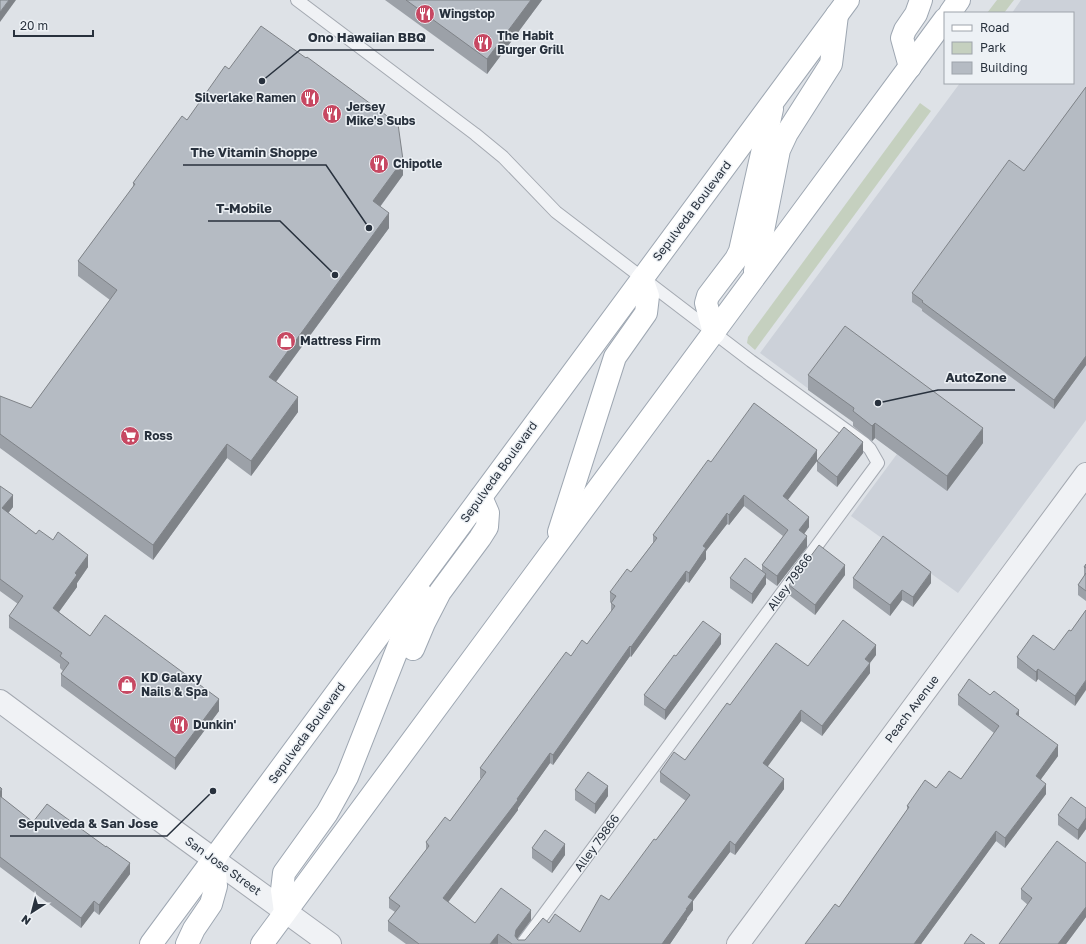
<svg xmlns="http://www.w3.org/2000/svg" width="1086" height="944" font-family="'Golos Text',sans-serif">
<style>
.built{fill:#ccd1d9}
.green{fill:#c5d0bf}
.lines{fill:none;stroke-linecap:round;stroke-linejoin:round}
.service-casing{stroke:#a4a9b1;stroke-width:14}
.minor-casing{stroke:#a4a9b1;stroke-width:24}
.tertiary-casing{stroke:#a4a9b1;stroke-width:24}
.primary-casing{stroke:#9ea7b2;stroke-width:24}
.service{stroke:#f0f2f5;stroke-width:12}
.minor{stroke:#f0f2f5;stroke-width:22}
.tertiary{stroke:#f0f2f5;stroke-width:22}
.primary{stroke:#fff;stroke-width:22}
.wall{fill:#9ca1a8}
.shaded-wall{fill:#7f8388}
.building{fill:#b5bbc3;stroke:#7f8388}
.labels{text-anchor:middle;stroke-width:3;stroke-linejoin:round;paint-order:stroke}
.poi-label{font-size:12px;font-weight:bold;fill:#28313d;stroke:#edf1f5;text-anchor:start}
.street-label{font-size:12px;fill:#28313d;stroke:#edf1f5}
.leader{fill:none;stroke:#28313d;stroke-width:1.5}
.callout-dot{fill:#28313d;stroke:#edf1f5;stroke-width:1.5}
.callout-label{font-size:13px;text-anchor:middle;font-weight:bold;fill:#28313d;stroke:#edf1f5;stroke-width:3;stroke-linejoin:round;paint-order:stroke}
</style>
<rect width="100%" height="100%" fill="#dee2e7"/>
<path class="built" d="M1021,0H1086V420L958,593L851,516L897,454L760,353L960,83H1073V13H1012Z"/>
<g class="green">
<path d="M997,0H1014L1004,13H987Z"/>
<path d="M920,103L931,111L755,350L747,343L748,337Z"/>
</g>
<g class="lines">
<defs>
<path id="service" d="M297,0L475,134L503,157L556,212L751,361L864,443L870,449L878,463L522,944"/>
<path id="minor" d="M738,944L1086,474"/>
<path id="tertiary" d="M0,701L172,829L330,944"/>
<g id="primary">
<path d="M950,13L959,0"/>
<path d="M910,67L902,38L905,30L916,14L921,0"/>
<path d="M755,271L779,150L787,133L831,64L837,15"/>
<path d="M714,333L706,303L708,296L736,259L740,251L772,109"/>
<path d="M559,532L615,357L646,313L648,296L642,279"/>
<path d="M413,649L424,623L440,592L480,538L487,527L488,513L481,497"/>
<path d="M285,912L282,890L284,873L327,813L347,777L420,592"/>
<path d="M151,944L848,0"/>
<path d="M187,944L194,929L211,904L216,886L214,859"/>
<path d="M262,944L945,19"/>
</g>
</defs>
<use href="#service" class="service-casing"/>
<use href="#minor" class="minor-casing"/>
<use href="#tertiary" class="tertiary-casing"/>
<use href="#primary" class="primary-casing"/>
<use href="#service" class="service"/>
<use href="#minor" class="minor"/>
<use href="#tertiary" class="tertiary"/>
<use href="#primary" class="primary"/>
</g>
<g class="wall">
<path d="M385,0H542L487,74Z"/>
<path d="M229,69L403,175L380,207L389,228L276,382L298,412L251,476L227,458L153,560L0,448V397L31,408L110,300L78,276V261L133,187V183L187,120Z"/>
<path d="M1086,87V365L1054,409L922,311V309L912,302V293L1024,171Z"/>
<path d="M808,375L983,443L947,491L875,438L872,441L853,426V422L808,390Z"/>
<path d="M863,453L837,487L817,471V461Z"/>
<path d="M817,461L788,500L809,527L804,534L807,547L777,586L766,578V584L752,604L730,588V578L762,571V565L783,536L744,506L729,525L727,524L706,551V559L689,583L686,581L631,657L630,656L553,765L550,763L518,808V810L448,902L475,923L531,920L517,939L518,940H525L549,923L580,932L609,900L656,840L686,801L660,782V772L685,760L730,705L808,666L876,655L870,663V673L822,736L801,721L767,766L784,789L735,855L730,852L693,901V910L687,918V919L670,944H406L388,931V921L395,912L389,908V898L426,850V842L450,821L481,779L480,778V768L571,656L587,644L611,613V603L610,602V592L631,572L653,543V535L711,462Z"/>
<path d="M0,486L13,507L8,513L36,534L88,567L77,583V587L59,612L90,636L219,711L175,770L61,686V674L63,671L60,668V664L9,628V616L18,604L0,591Z"/>
<path d="M1086,564V601L1078,595V585L1084,576V567Z"/>
<path d="M845,575L815,615L789,595V585Z"/>
<path d="M853,578L931,583L913,607L902,600L890,616L853,588Z"/>
<path d="M1086,610L1075,706L1038,679L1036,682L1017,668V657L1054,650L1071,631Z"/>
<path d="M721,644L665,720L644,705V695L676,656Z"/>
<path d="M958,695L1019,716L1058,756L1041,779L1046,794L1005,848L996,841L921,944H805L839,907L907,810V806L936,788L961,779L994,733L958,705Z"/>
<path d="M0,787L2,798L33,822L130,874L99,915L94,911L81,928L0,867Z"/>
<path d="M575,790L608,796L595,814L575,800Z"/>
<path d="M1086,808V829L1078,840L1058,825V815Z"/>
<path d="M532,848L565,855L552,873L532,858Z"/>
<path d="M1086,863V917L1066,944H999L1028,905L1021,899V889Z"/>
</g>
<g class="shaded-wall">
<path d="M9,0H16L0,22V12Z"/>
<path d="M531,0H542L487,74V59Z"/>
<path d="M403,160V175L373,216V201Z"/>
<path d="M389,213V228L269,391V377Z"/>
<path d="M1086,356V365L1054,409V400Z"/>
<path d="M298,397V412L251,476V461Z"/>
<path d="M875,423V438L872,441V426Z"/>
<path d="M983,428V443L947,491V476Z"/>
<path d="M863,442V453L837,487V477Z"/>
<path d="M227,444V458L153,560V545Z"/>
<path d="M817,450V461L783,506V496Z"/>
<path d="M13,495V507L2,521V508Z"/>
<path d="M744,495V506L729,525V515Z"/>
<path d="M727,513V524L706,551V559L689,583V573L703,546Z"/>
<path d="M809,517V527L799,541V530Z"/>
<path d="M807,536V547L777,586V576Z"/>
<path d="M88,555V567L77,583V587L53,620V608L75,573Z"/>
<path d="M845,565V575L815,615V605Z"/>
<path d="M686,571V581L631,657V647Z"/>
<path d="M931,572V583L913,607V597Z"/>
<path d="M766,574V584L752,604V594Z"/>
<path d="M902,590V600L890,616V605Z"/>
<path d="M721,634V644L665,720V710Z"/>
<path d="M876,645V655L865,669V659Z"/>
<path d="M630,646V656L553,765V755Z"/>
<path d="M870,663V673L822,736V726Z"/>
<path d="M1038,669V679L1036,682V672Z"/>
<path d="M1086,680V690L1075,706V696Z"/>
<path d="M219,699V711L175,770V758Z"/>
<path d="M801,710V721L763,773V763Z"/>
<path d="M1019,710V720L1016,714Z"/>
<path d="M1058,745V756L1036,786V776Z"/>
<path d="M550,753V763L518,808V810L443,909V898Z"/>
<path d="M784,779V789L735,855V845Z"/>
<path d="M1046,784V794L1005,848V838Z"/>
<path d="M608,786V796L595,814V804Z"/>
<path d="M2,789V800L0,803V792Z"/>
<path d="M1086,818V829L1078,840V830Z"/>
<path d="M996,831V841L921,944H914Z"/>
<path d="M730,841V852L693,901V910L687,918V919L670,944H662L688,897Z"/>
<path d="M565,844V855L552,873V862Z"/>
<path d="M130,863V874L99,915V905Z"/>
<path d="M94,901V911L81,928V918Z"/>
<path d="M1086,907V917L1066,944H1058Z"/>
<path d="M531,910V920L516,940L515,936L516,930Z"/>
<path d="M498,934V944H490Z"/>
</g>
<g class="building">
<path d="M0,0H9L0,12Z"/>
<path d="M406,0H531L487,59Z"/>
<path d="M261,26L306,58L307,57L398,124L403,160L373,201L389,213L269,377L298,397L251,461L227,444L153,545L0,434V396L31,408L117,290L78,261L135,184L133,183L182,116L187,120L225,66L229,69Z"/>
<path d="M1086,87V356L1054,400L922,302L923,301L912,293L1009,160L1024,171Z"/>
<path d="M845,326L983,428L947,476L875,423L872,426L853,411L854,408L808,375Z"/>
<path d="M754,403L817,450L783,496L809,517L799,530L807,536L777,576L762,565L788,530L744,495L729,515L727,513L703,546L706,548L689,573L686,571L631,647L630,646L553,755L550,753L517,799L518,800L443,898L475,923L501,888L531,910L516,930L515,936L518,940H525L543,918L549,923L555,914L580,932L601,895L609,900L654,839L656,840L690,795L660,772L674,752L685,760L727,703L730,705L776,643L808,666L843,620L876,645L865,659L870,663L822,726L801,710L763,763L784,779L735,845L730,841L688,897L693,900L686,909H687L662,944H512L498,934L490,944H419L388,921L400,906L389,898L429,846L426,842L445,817L450,821L486,772L480,768L566,652L571,656L582,640L587,644L615,606L611,603L616,596L610,592L627,569L631,572L657,538L653,535L708,460L711,462Z"/>
<path d="M844,427L863,442L837,477L817,461Z"/>
<path d="M0,486L13,495L2,508L36,534L39,530L53,540L58,532L88,555L75,573L77,575L53,608L90,636L105,615L219,699L175,758L61,674L69,663L60,656L62,653L9,616L23,596L0,579Z"/>
<path d="M883,536L931,572L913,597L902,590L890,605L853,578Z"/>
<path d="M819,545L845,565L815,605L789,585Z"/>
<path d="M745,558L766,574L752,594L730,578Z"/>
<path d="M1086,564V568L1084,567Z"/>
<path d="M1086,573V591L1078,585Z"/>
<path d="M1086,610V680L1075,696L1038,669L1036,672L1017,657L1033,635L1054,650L1069,630L1071,631Z"/>
<path d="M703,621L721,634L665,710L644,695L672,658L674,655L676,656Z"/>
<path d="M969,679L990,695L994,691L1019,710L1016,714L1058,745L1036,776L1046,784L1005,838L996,831L914,944H805L835,904L839,907L909,807L907,806L925,780L936,788L949,771L961,779L999,726L958,695Z"/>
<path d="M588,772L608,786L595,804L575,790Z"/>
<path d="M0,787L2,789L0,792Z"/>
<path d="M0,796L33,822L47,804L106,847V846L130,863L99,905L94,901L81,918L0,857Z"/>
<path d="M1071,797L1086,808V818L1078,830L1058,815Z"/>
<path d="M545,830L565,844L552,862L532,848Z"/>
<path d="M1057,841L1086,863V907L1058,944H999L1032,898L1021,889Z"/>
<path d="M971,934L985,944H964Z"/>
</g>
<defs>
<symbol id="restaurant-disc" viewBox="-11 -11 22 22"><circle r="9.5" fill="#c74862" stroke="#edf1f5"/><path d="M-5-6h1v4h1v-4h1v4h1v-4h1v5L-1.5 .5V6h-2V.5L-5-1ZM5-6V6H3V1.5H1.5Q1.5-4 5-6Z" fill="#fff"/></symbol>
<symbol id="shop-disc" viewBox="-11 -11 22 22"><circle r="9.5" fill="#c74862" stroke="#edf1f5"/><path d="M-5-2.5h2.3a2.7 3.5 0 0 1 5.4 0H5L5.5 6h-11ZM-1.5-2.5h3a1.5 2.3 0 0 0-3 0Z" fill="#fff"/></symbol>
<symbol id="supermarket-disc" viewBox="-11 -11 22 22"><circle r="9.5" fill="#c74862" stroke="#edf1f5"/><path d="M-6-5.5h2.5l.6 2H6L4.5 2H-2.5L-4.4-4H-6ZM-1.5 3.2a1.3 1.3 0 1 0 .1 0ZM3 3.2a1.3 1.3 0 1 0 .1 0Z" fill="#fff"/></symbol>
</defs>
<g fill-rule="evenodd">
<use href="#restaurant-disc" x="414" y="3" width="22" height="22"/>
<use href="#restaurant-disc" x="472" y="32" width="22" height="22"/>
<use href="#restaurant-disc" x="299" y="87" width="22" height="22"/>
<use href="#restaurant-disc" x="321" y="103" width="22" height="22"/>
<use href="#restaurant-disc" x="368" y="153" width="22" height="22"/>
<use href="#shop-disc" x="275" y="330" width="22" height="22"/>
<use href="#supermarket-disc" x="119" y="425" width="22" height="22"/>
<use href="#shop-disc" x="116" y="674" width="22" height="22"/>
<use href="#restaurant-disc" x="168" y="714" width="22" height="22"/>
</g>
<g class="labels">
<g class="poi-label">
<text x="439" y="18">Wingstop</text>
<text x="497" y="40">The Habit<tspan x="497" dy="14">Burger Grill</tspan></text>
<text x="296" y="102" text-anchor="end">Silverlake Ramen</text>
<text x="346" y="111">Jersey<tspan x="346" dy="14">Mike's Subs</tspan></text>
<text x="393" y="168">Chipotle</text>
<text x="300" y="345">Mattress Firm</text>
<text x="144" y="440">Ross</text>
<text x="141" y="682">KD Galaxy<tspan x="141" dy="14">Nails &amp; Spa</tspan></text>
<text x="193" y="729">Dunkin'</text>
</g>
<g class="street-label">
<text transform="translate(692 211) rotate(-53)" y="4">Sepulveda Boulevard</text>
<text transform="translate(499 472) rotate(-54)" y="4">Sepulveda Boulevard</text>
<text transform="translate(790 582) rotate(-54)" y="4">Alley 79866</text>
<text transform="translate(912 709) rotate(-53)" y="4">Peach Avenue</text>
<text transform="translate(307 733) rotate(-54)" y="4">Sepulveda Boulevard</text>
<text transform="translate(597 843) rotate(-54)" y="4">Alley 79866</text>
<text transform="translate(223 866) rotate(36)" y="4">San Jose Street</text>
</g>
</g>
<path class="leader" d="M262 81L300 50H434M369 228L326 165H183M335 275L280 221H208M878 403L938 390H1015M213 791L167 836H10"/>
<g class="callout-dot">
<circle cx="262" cy="81" r="4"/>
<circle cx="369" cy="228" r="4"/>
<circle cx="335" cy="275" r="4"/>
<circle cx="878" cy="403" r="4"/>
<circle cx="213" cy="791" r="4"/>
</g>
<g class="callout-label">
<text x="367" y="42">Ono Hawaiian BBQ</text>
<text x="254" y="157">The Vitamin Shoppe</text>
<text x="244" y="213">T-Mobile</text>
<text x="976" y="382">AutoZone</text>
<text x="88" y="828">Sepulveda &amp; San Jose</text>
</g>
<rect x="944" y="12" width="130" height="72" fill="#edf1f5" stroke="#9ea4ab"/>
<rect x="952" y="25" width="20" height="6" fill="#ffffff" stroke="#9ea4ab"/>
<text x="980" y="32" font-size="12" fill="#28313d">Road</text>
<rect x="952" y="42" width="20" height="12" fill="#c5d0bf" stroke="#9ea4ab"/>
<text x="980" y="52" font-size="12" fill="#28313d">Park</text>
<rect x="952" y="62" width="20" height="12" fill="#b5bbc3" stroke="#9ea4ab"/>
<text x="980" y="72" font-size="12" fill="#28313d">Building</text>
<g transform="translate(32 912) rotate(216)" stroke="#edf1f5" stroke-width="3" paint-order="stroke">
<path d="M0-3L7 15L0 10L-7 15Z" fill="#28313d"/>
<text y="-6" font-size="11" font-weight="bold" text-anchor="middle" fill="#28313d">N</text>
</g>
<path d="M14 30v6h79v-6" fill="none" stroke="#28313d" stroke-width="2"/>
<text x="20" y="30" font-size="12" fill="#28313d" stroke="#edf1f5" stroke-width="3" paint-order="stroke">20 m</text>
</svg>
